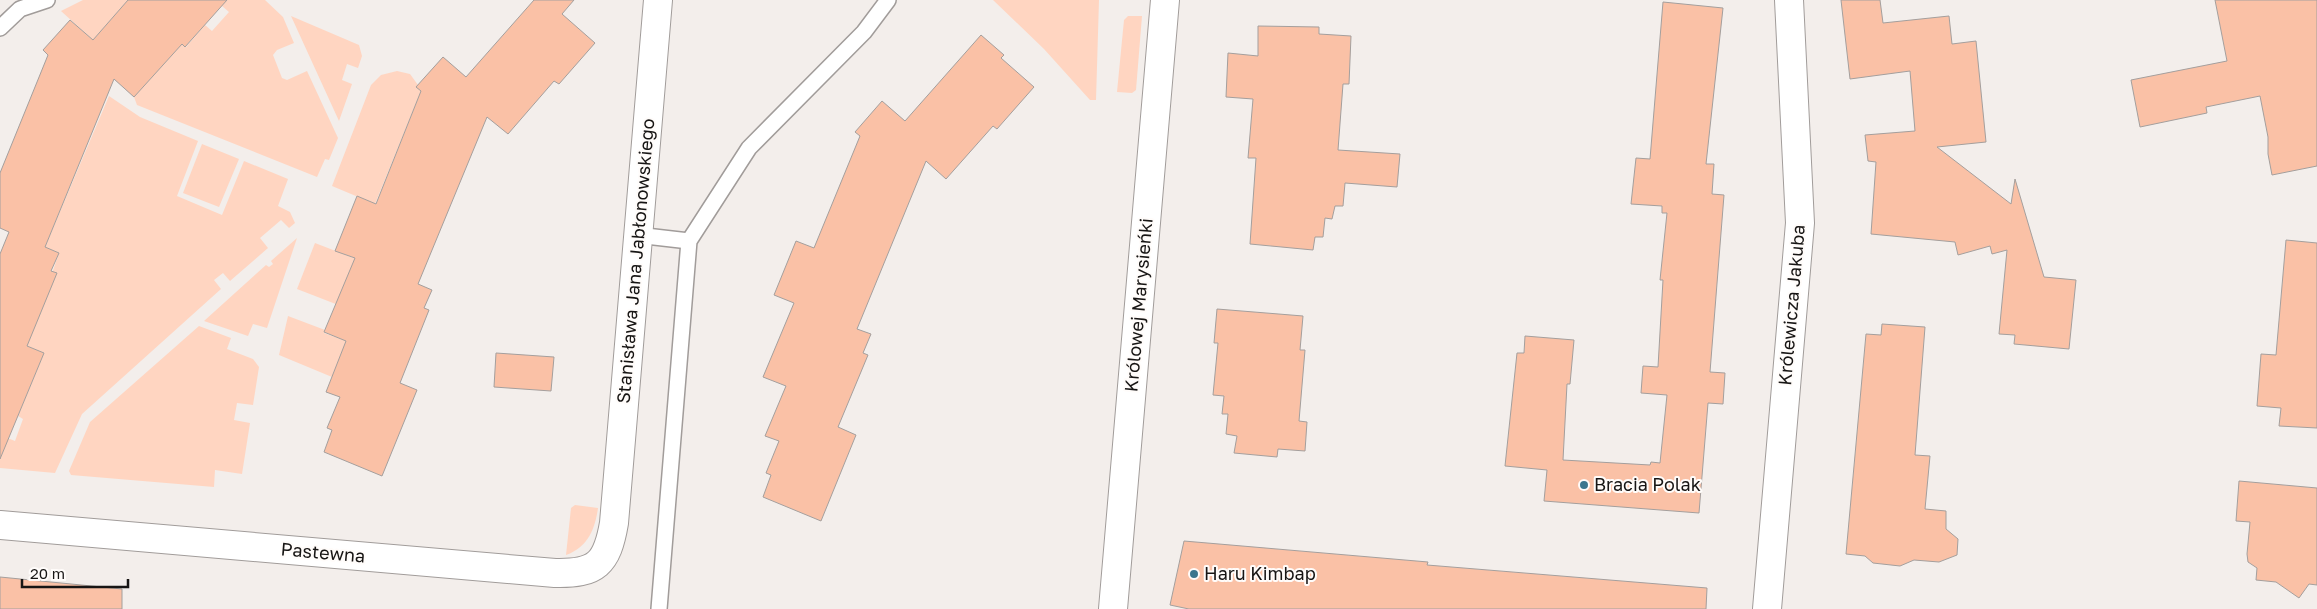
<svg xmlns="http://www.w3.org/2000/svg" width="2317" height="609" font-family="'Golos Text',sans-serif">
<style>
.green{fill:#ffd5c1}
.building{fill:#fac1a6;stroke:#a49f9d}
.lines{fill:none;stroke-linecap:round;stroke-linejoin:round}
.lane-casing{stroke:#a19c9a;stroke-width:18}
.street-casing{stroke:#a19c9a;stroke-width:30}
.lane{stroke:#fff;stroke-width:15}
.street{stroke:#fff;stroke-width:28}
.poi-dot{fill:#3b768e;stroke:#fffcfa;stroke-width:2}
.labels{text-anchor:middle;stroke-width:4;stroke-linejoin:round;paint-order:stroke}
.street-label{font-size:18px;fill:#171514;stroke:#fffcfa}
.poi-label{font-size:18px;fill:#171514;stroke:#fffcfa;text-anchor:start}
</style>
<rect width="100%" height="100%" fill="#f3eeeb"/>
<g class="green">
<path d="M83,0H128L93,40L61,11Z"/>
<path d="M215,0H265L283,17L294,43L277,50L273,55L282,78L287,80L307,71L338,138L329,160L325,159L317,177L137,105L134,97L182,44L186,47L205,25L212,31L229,12Z"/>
<path d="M993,0H1099L1096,100H1090L1044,49Z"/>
<path d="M291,16L359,45L362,56L358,68L347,64L342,80L352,84L339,121Z"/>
<path d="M1128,16H1142L1136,90L1132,93L1117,92L1124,20Z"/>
<path d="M397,71L410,74L418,85L417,87L428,97L419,96L375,204L332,186L371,85L381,75Z"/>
<path d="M109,96L140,117L198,141L177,196L222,215L244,161L288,179L278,206L290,212L295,223L289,228L281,220L260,238L268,248L230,281L223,273L214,280L221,289L82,414L55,473L0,468V435L15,441L23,419L18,416L44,353L27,346L59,253L45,247Z"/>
<path d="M202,144L239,159L219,207L183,193Z"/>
<path d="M297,238L267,328L253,324L248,336L204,321L266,265L269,267L273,264L271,261Z"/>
<path d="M315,243L382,269L364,315L297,289Z"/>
<path d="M288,316L325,330L324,333L352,343L332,377L279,355Z"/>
<path d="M199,326L231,338L227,349L253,359L259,367L253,405L237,403L234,420L250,423L242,474L215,470L214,487L71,475L69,471L90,422Z"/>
<path d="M575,505L598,508C595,529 588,547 566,555L571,508Z"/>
</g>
<g class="building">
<path d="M128,0H227L185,47L182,44L134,97L114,79L45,247L59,253L51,271L57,273L27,346L44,353L0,459V254L9,232L0,228V173L48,55L43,50L70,20L93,40Z"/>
<path d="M534,0H574L562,14L595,43L559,84L554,81L508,134L487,117L418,284L432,290L424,308L429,310L400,383L417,390L382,476L324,452L332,430L327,428L340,397L326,392L346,341L324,332L355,258L335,251L357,196L376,204L421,91L416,87L443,57L466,77Z"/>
<path d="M1841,0H1880L1883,23L1949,16L1952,44L1976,41L1986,142L1937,147L2011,204L2015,179L2044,277L2076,280L2069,349L2014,344L2015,335L1999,334L2007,250L1992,254L1990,246L1958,255L1955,242L1871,234L1876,162L1868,161L1865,135L1915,131L1910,71L1850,79Z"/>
<path d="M2215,0H2317V166L2272,175L2268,154V137L2260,96L2206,107L2207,113L2140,127L2131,80L2227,61Z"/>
<path d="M1663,2L1723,8L1706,164H1714L1712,194L1724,195L1710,372L1725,373L1723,404L1708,403L1699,513L1544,501L1547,470L1505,466L1517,353H1524L1525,336L1574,340L1570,384H1567L1563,460L1650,465L1651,462L1660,463L1667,395L1641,393L1643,366L1658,367L1663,280H1660L1667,213H1662V206L1631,204L1636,158L1650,159Z"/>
<path d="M1258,26L1319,27V34L1351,36L1349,84H1343L1338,150L1400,154L1397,187L1345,183L1343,206H1335L1332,219L1325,218L1323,237H1315L1313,250L1250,244L1256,158H1248L1253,99L1226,97L1228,53L1258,56Z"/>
<path d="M981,35L1004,55L1001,58L1034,87L997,129L993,126L946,179L926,161L857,329L871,334L863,353L868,355L838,427L856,435L821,521L763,497L771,475L766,473L779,441L765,436L786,386L763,377L794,303L774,295L796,241L814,248L860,136L855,132L882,101L905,121Z"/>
<path d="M2286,240L2317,243V428L2279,426L2281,408L2257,406L2261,354L2276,355Z"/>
<path d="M1217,309L1303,316L1300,350H1305L1299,421L1307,422L1305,451L1278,449L1277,457L1234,453L1237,436L1226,434L1228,414H1222L1224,396L1213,395L1218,343H1214Z"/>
<path d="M1882,324L1925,327L1915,455L1930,456L1925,509L1946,511V529L1958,539L1957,555L1939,562L1914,560L1900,566L1873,563L1865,556L1846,554L1866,334L1881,335Z"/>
<path d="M496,353L554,357L551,391L494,387Z"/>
<path d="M2239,481L2317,488V585L2309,584L2299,598L2276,582L2256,580L2257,568L2248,562L2247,554L2250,522L2236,521Z"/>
<path d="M1184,541L1428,562L1427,565L1707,588L1706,609H1189L1170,605Z"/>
<path d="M0,577L122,589V609H0Z"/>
</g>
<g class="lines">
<defs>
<g id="lane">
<path d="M0,28L20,9L47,0"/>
<path d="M637,235L689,241"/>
<path d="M659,609L689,241L749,148L864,32L888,0"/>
</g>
<g id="street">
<path d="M0,525L555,573C596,574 607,564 614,523L658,0"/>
<path d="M1113,609L1165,0"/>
<path d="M1767,609L1800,223L1789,0"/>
</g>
</defs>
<use href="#lane" class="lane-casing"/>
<use href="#street" class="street-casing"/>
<use href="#lane" class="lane"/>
<use href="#street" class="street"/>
</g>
<g class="poi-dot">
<circle cx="1584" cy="485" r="5"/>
<circle cx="1194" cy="574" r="5"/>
</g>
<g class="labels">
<g class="street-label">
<text transform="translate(636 261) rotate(-85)" y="6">Stanisława Jana Jabłonowskiego</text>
<text transform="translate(1139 305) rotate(-85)" y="6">Królowej Marysieńki</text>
<text transform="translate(1792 305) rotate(-85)" y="6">Królewicza Jakuba</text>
<text transform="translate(323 553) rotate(5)" y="6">Pastewna</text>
</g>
<g class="poi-label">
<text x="1594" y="491">Bracia Polak</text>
<text x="1204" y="580">Haru Kimbap</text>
</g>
</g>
<path d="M22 579v8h106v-8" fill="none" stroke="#171514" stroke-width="2.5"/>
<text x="30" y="579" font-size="15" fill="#171514" stroke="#fffcfa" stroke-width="4" paint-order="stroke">20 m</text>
</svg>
